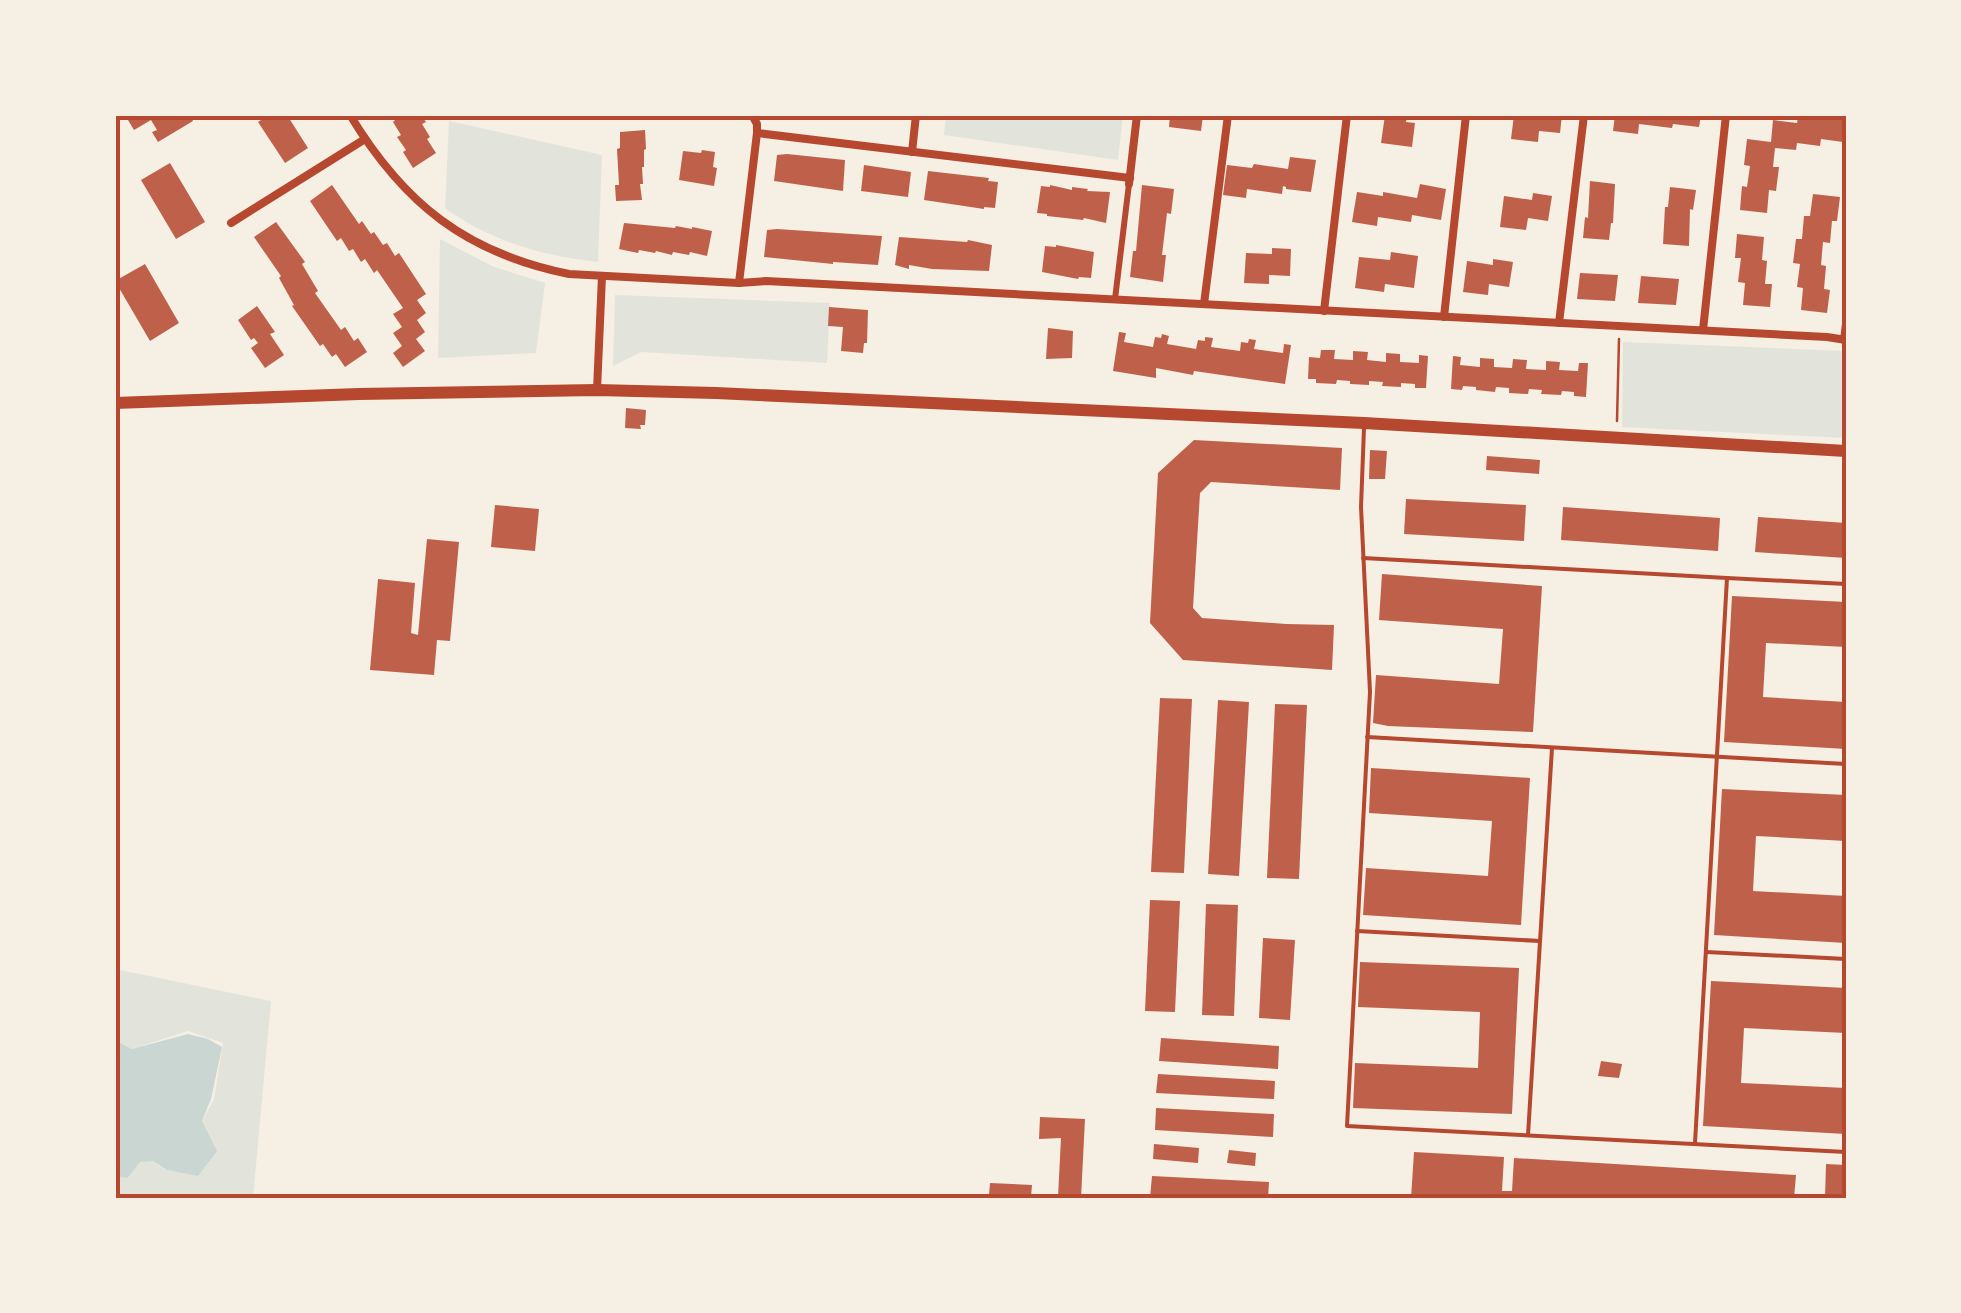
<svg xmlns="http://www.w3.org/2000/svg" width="1961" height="1313" font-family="'Asap Condensed',sans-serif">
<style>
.green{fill:#e2e4dc}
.water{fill:#c9d6d2}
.building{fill:#bf614a}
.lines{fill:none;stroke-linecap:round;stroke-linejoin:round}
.path{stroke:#b5482f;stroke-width:2.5}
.service{stroke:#b5482f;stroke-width:4}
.pedestrian{stroke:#b5482f;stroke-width:6}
.minor{stroke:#b5482f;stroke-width:8}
.primary{stroke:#b5482f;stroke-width:12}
.neatline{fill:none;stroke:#b5482f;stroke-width:4}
</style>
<rect width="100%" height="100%" fill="#f6efe4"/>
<g class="green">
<path d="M946,115H1123L1118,160L944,135Z"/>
<path d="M449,121L602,155L598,262C543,256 490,241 445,208Z"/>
<path d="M440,239L492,266L545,283L536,353L438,358Z"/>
<path d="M615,295L830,303L827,363L641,352L613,366Z"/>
<path d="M1623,342L1846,351V438L1622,427Z"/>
<path d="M115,969L271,1001L253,1198H115V1176L129,1178L140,1161H153L166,1170L198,1175L202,1121L214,1099L223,1043L188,1031L132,1049L115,1040Z"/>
</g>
<path class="water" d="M188,1034L208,1039L222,1047L211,1099L202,1121L217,1151L198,1176L167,1170L153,1161L140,1162L128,1178L115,1176V1040L132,1049Z"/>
<g class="building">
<path d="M125,115H190L193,121L158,142L152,132L157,130L151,120L134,130Z"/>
<path d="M262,115H287L308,148L285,163L258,122L264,118Z"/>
<path d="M394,115H421L426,122L422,124L430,137L427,139L436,153L413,168L403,152L406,150L397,137L401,135L393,122L396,119Z"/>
<path d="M1170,115H1203L1201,131L1169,127Z"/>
<path d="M1385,115H1407L1406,122L1415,123L1412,147L1381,143Z"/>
<path d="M1514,115H1562L1560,133L1539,131L1538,142L1511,139Z"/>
<path d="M1615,115H1701L1699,127L1673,124L1672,128L1639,124L1638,134L1613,131Z"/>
<path d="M1821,115L1846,116L1843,142L1821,139L1820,146L1797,143L1796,150L1775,148L1773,167H1779L1776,191L1769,190L1767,213L1740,210L1742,186L1747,187L1750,166L1744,165L1747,139L1771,142L1773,120L1797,123L1798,117L1821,119Z"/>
<path d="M645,130L646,149L644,150V167H642L643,184H640L642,200L616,201L615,185H619L617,149L620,148V132Z"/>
<path d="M702,150L715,152L713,167L717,168L714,186L679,180L683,151L701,153Z"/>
<path d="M787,154L845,160L843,191L774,181L777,155Z"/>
<path d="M1290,157L1316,160L1311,192L1286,189V187L1283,186L1282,194L1247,189L1246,198L1223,195L1227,165L1252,168L1254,164L1288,169Z"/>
<path d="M170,163L205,222L176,239L141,180Z"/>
<path d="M864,165L911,172L908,197L861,191Z"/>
<path d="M928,171L989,178L988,181L998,182L995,208L984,207V209L924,200Z"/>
<path d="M1590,181L1615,184L1613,223H1611L1609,240L1583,238L1585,217L1588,218Z"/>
<path d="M1420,184L1446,189L1441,220L1412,215L1411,222L1378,217L1377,226L1352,222L1357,192L1383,196V192L1417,198Z"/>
<path d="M332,185L359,224L362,221L371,234L374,232L383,245L387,243L395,256L399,253L426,294L417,300L426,313L417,320L425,332L416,339L425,351L403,367L393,353L402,346L393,333L402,327L393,314L403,308L377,270L374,273L365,259L361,262L353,249L349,251L341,238L337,241L310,201Z"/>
<path d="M1050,185L1072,190V187L1088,189L1087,191L1110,192L1106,223L1084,218L1083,220L1047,216V214L1037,213L1041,186L1050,187Z"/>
<path d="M1142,185L1174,189L1171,214L1167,213L1162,255H1166L1163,282L1130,277L1133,251H1136Z"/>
<path d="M1670,187L1696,190L1693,210L1690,209L1689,246L1663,244L1665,207H1668Z"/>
<path d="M1533,193L1552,196L1548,221L1528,218L1526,230L1500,227L1504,196L1532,200Z"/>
<path d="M1813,194L1840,197L1837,221H1832L1830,243L1823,242L1821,265L1826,266L1824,289L1830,290L1827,313L1801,310L1803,288L1797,287L1800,264L1793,263L1796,239H1802L1804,216H1810Z"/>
<path d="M276,222L305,262L302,264L318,291L315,293L341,330L345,327L354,341L358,338L367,352L345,367L336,354L332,357L323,344L320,346L292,306L294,305L279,278L281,276L254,237Z"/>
<path d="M624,223L675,228L676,226L692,229V227L712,231L707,256L690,252L689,255L673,252L672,255L656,251L655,253L639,250L638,253L619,249Z"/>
<path d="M777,229L882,236L878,265L833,262V264L764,257L767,230Z"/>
<path d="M1737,234L1764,237L1762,260L1767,261L1765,284H1772L1770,307L1743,305L1745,283L1738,282L1741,258H1735Z"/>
<path d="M899,237L967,242L968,240L992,245L989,271L932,269L909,265V269L895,265Z"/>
<path d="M1056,245L1094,252L1091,278L1079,277L1078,279L1042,272L1045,246L1056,247Z"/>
<path d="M1272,248L1291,249L1290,276L1269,275V284L1244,283L1246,253L1272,254Z"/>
<path d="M1391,252L1418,256L1414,288L1385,284L1384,292L1355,288L1359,257L1390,260Z"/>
<path d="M1493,259L1513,262L1509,287L1489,284L1488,295L1463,292L1467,261L1493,265Z"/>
<path d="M145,264L179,323L150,341L115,281Z"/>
<path d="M1580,273L1618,275L1615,301L1577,299Z"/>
<path d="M1641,276L1679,279L1676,305L1638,303Z"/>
<path d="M257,306L275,332L270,334L284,355L265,368L251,348L258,343L254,338L251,340L238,320Z"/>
<path d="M829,307L868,310L867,343H864L863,353L841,351L843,327L828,326Z"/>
<path d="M1048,328L1073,331L1072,358L1046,359Z"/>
<path d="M1119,332L1126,333L1124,342L1153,347L1155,337L1161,338L1162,334L1169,336L1167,344L1196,349L1198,340L1205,341V337L1213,338L1211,347L1240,351L1241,342L1248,343L1249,339L1256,340L1254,349L1283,353L1284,344L1291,345L1285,384L1194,371L1193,375L1156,368V378L1113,371Z"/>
<path d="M1321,350H1335L1334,359L1353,360V351L1368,352L1367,360L1386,362V353L1400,354V362L1419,363V355L1428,356L1426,388H1415V384L1401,383V387L1382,386L1383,382L1369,381V385L1350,384V381L1337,380L1336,384L1316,383V379H1308L1309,357L1320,358Z"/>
<path d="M1453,356L1461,357L1460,365L1480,367V358L1494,359V367L1512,368L1513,359L1527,360L1526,369L1546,370V361L1560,362L1559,370L1578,371L1579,363H1588L1586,397L1574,396V392L1562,391L1561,395L1541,394L1542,390L1529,389L1528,394L1509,393V388L1496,387L1495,392L1476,390V387L1463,386L1462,390L1451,389Z"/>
<path d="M626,408L646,410L645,425H640L641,429L625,428Z"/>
<path d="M1194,440L1342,448L1340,490L1211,482L1200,493L1193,608L1202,618L1286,624L1334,625L1332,670L1183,660L1150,623L1158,473Z"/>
<path d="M1370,450L1387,451L1385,479H1369Z"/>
<path d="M1487,456L1540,460L1539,474L1486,470Z"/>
<path d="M1406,499L1526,505L1524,541L1404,534Z"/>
<path d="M495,505L539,509L535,551L491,547Z"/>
<path d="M1563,507L1720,518L1718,551L1561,540Z"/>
<path d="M1758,517L1846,523V558L1755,552Z"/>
<path d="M427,539L459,542L450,641L437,640L434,675L370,670L378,579L415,583L411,633L418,635Z"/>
<path d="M1382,574L1542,586L1533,732L1388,726L1373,723L1376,675L1499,684L1503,629L1379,620Z"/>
<path d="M1732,596L1846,602V647L1766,643L1763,697L1846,702V749L1724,742Z"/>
<path d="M1160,698L1192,699L1184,873L1151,872Z"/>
<path d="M1218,700L1249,702L1239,876L1208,874Z"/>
<path d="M1275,704L1307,705L1299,879L1267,878Z"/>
<path d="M1371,768L1530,778L1521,925L1363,915L1366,868L1488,876L1492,821L1369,813Z"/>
<path d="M1722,789L1846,795V841L1756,836L1753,891L1846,896V943L1714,935Z"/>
<path d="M1150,900L1180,901L1175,1012L1145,1011Z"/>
<path d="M1206,904L1238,905L1234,1016L1202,1015Z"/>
<path d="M1263,938L1295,940L1290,1020L1259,1018Z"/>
<path d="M1360,962L1519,968L1512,1114L1353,1108L1355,1063L1478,1068L1480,1012L1358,1007Z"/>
<path d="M1711,981L1846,988V1033L1744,1028L1741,1083L1846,1088V1134L1703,1126Z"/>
<path d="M1161,1038L1279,1046L1278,1069L1159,1061Z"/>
<path d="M1601,1061L1622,1064L1619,1078L1598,1076Z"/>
<path d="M1158,1074L1275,1081L1274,1099L1156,1093Z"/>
<path d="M1156,1108L1274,1114L1273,1137L1155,1130Z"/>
<path d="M1040,1117L1085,1119L1081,1198L1058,1197L1061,1138L1039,1139Z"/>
<path d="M1154,1144L1199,1148L1198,1163L1153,1159Z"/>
<path d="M1229,1150L1256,1153L1255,1166L1227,1163Z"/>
<path d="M1414,1152L1504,1157L1502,1191H1512L1514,1158L1796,1175L1794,1198H1411Z"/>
<path d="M1826,1164L1846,1165V1198H1825Z"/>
<path d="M1152,1176L1269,1182L1268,1198H1150Z"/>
<path d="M990,1183L1032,1185L1031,1197L1024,1195L1023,1198H996L989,1195Z"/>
</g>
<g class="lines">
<path class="path" d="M1617,421L1619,339"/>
<g class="service">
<path d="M1364,428L1361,507L1370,692L1347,1126L1846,1152"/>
<path d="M1363,558L1727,578L1695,1143"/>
<path d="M1727,578L1846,584"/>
<path d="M1367,737L1846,764"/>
<path d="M1357,931L1540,941"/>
<path d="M1706,952L1846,959"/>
<path d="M1528,1135L1552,748"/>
</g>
<path class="pedestrian" d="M1115,299L1129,184"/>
<g class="minor">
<path d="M350,115C404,204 466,253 569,274L739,283L766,281L1827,337L1846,340"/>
<path d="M757,133L1130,178"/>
<path d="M912,152L916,115"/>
<path d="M1129,184L1137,115"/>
<path d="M231,223L365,139"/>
<path d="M739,283L757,133V124L752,115"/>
<path d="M1204,304L1228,115"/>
<path d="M1324,311L1347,115"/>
<path d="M1444,317L1466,115"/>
<path d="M1559,323L1584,115"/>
<path d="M1703,330L1726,115"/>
<path d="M1844,340L1846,324"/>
<path d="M597,390L602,276"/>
</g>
<path class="primary" d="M115,403L359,394L597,390L716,393L1364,423L1846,451"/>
</g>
<rect width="1961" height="1313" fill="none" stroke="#f6efe4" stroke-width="235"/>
<rect x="118" y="118" width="1726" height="1078" class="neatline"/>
</svg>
